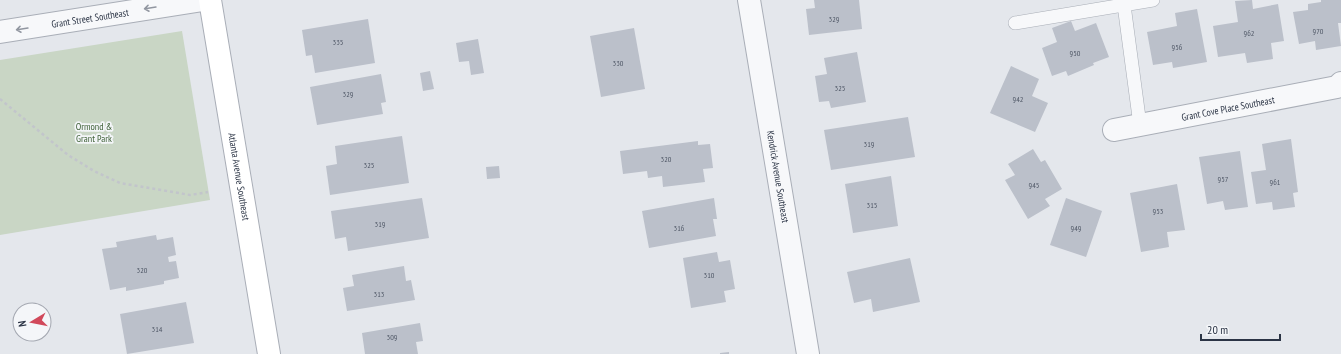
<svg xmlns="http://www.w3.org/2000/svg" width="1341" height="354" font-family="'PT Sans Narrow',sans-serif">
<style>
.green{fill:#c9d6c5}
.building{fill:#bbc0ca}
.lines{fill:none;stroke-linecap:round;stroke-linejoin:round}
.lane-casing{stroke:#a9aeb7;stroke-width:14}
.street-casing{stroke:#a9aeb7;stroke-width:24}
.secondary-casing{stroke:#a9aeb7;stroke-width:24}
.path{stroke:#c2c5cb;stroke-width:2.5;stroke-dasharray:3 3;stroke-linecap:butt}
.lane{stroke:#f7f8fa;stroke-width:13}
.street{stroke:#f7f8fa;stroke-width:22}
.secondary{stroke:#fff;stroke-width:22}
.oneway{stroke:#9196a0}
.labels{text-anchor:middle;stroke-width:3.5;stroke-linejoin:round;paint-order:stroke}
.number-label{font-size:8px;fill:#4f5766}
.street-label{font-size:10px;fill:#2b3445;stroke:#f4f6f9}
.park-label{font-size:10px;fill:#3f6138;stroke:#f4f6f9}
</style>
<rect width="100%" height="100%" fill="#e4e7ec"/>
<path class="green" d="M182,31L210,200L0,235V60Z"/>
<g class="building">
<path d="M814,0H859L862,29L809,35L806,9L815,8Z"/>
<path d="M1252,0L1253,9L1278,4L1284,41L1271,43L1273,59L1247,63L1245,53L1218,57L1213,26L1238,22L1235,1Z"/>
<path d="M1321,0H1341V23H1338L1341,46L1316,50L1315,41L1299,44L1293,12L1308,10V4L1321,2Z"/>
<path d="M1197,9L1207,62L1173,68L1172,62L1153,65L1147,32L1177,26L1175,13Z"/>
<path d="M368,19L375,63L315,73L312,55L306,56L302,30Z"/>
<path d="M1071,21L1075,31L1096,23L1109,57L1093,63L1094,65L1068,76L1066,71L1052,76L1042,48L1057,42L1052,28Z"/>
<path d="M634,28L645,89L601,97L590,36Z"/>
<path d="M478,39L484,73L471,75L469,61L459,62L456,43Z"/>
<path d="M857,52L866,102L831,108L829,101L819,102L815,76L827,74L824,58Z"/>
<path d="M1011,66L1039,79L1032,96L1048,103L1035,132L990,113Z"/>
<path d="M430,71L434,89L423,91L420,73Z"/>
<path d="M381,74L386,102L381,103L383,114L317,125L310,87Z"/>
<path d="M908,117L915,157L831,170L824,130Z"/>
<path d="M402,136L409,183L330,195L326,166L337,164L335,146Z"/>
<path d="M1291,139L1298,192L1293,193L1295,207L1273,210L1272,202L1256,204L1251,172L1266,170L1262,144Z"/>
<path d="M698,141V145L710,144L713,168L703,169L705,182L663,187L662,176L648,178L647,171L623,174L620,151Z"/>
<path d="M1033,149L1041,162L1045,160L1062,189L1045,199L1050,206L1028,219L1005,180L1015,175L1008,164Z"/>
<path d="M1240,151L1248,207L1225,210L1223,201L1207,204L1199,157Z"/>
<path d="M499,166L500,178L487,179L486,167Z"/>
<path d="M891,176L898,226L853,233L845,184Z"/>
<path d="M1177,184L1185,230L1167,232L1169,247L1141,252L1130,193Z"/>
<path d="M422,198L429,238L348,251L346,237L335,239L331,211Z"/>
<path d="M714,198L717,219H713L716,236L649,248L642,211Z"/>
<path d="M1066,198L1102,211L1086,257L1050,245Z"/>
<path d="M156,235L157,240L173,237L176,255L168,257L169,262L176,261L179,278L164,281V284L126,291V287L110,290L102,249L117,247L116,242Z"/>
<path d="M717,252L719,262L730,260L735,289L724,291L726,302L691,308L683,258Z"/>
<path d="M910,258L920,302L873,312L871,299L854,303L847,272Z"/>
<path d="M404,266L406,281L411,280L415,300L347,311L343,288L354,286L352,275Z"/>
<path d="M186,302L194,343L127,354L120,314Z"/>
<path d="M420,323L423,341L416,342L418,354H365L362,333Z"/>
<path d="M729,352V354H720V353Z"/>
</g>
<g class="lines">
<defs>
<g id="lane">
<path d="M1124,5L1140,125"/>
<path d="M1015,23L1153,0"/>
</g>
<g id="street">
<path id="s1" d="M749,0L808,354"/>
<path id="s2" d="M0,32L203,0"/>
<path id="s3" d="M1114,130L1337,87L1341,83"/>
</g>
<g id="secondary">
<path id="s4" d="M210,0L269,354"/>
</g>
</defs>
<use href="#lane" class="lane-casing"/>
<use href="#street" class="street-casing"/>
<use href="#secondary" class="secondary-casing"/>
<path class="path" d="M0,99L68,155L94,171L120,183L190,195L208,192"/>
<use href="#lane" class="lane"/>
<use href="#street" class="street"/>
<use href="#secondary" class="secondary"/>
</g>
<defs><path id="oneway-shaft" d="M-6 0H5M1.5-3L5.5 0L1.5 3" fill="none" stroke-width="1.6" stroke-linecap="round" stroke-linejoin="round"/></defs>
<g class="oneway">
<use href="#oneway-shaft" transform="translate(150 8) rotate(171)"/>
<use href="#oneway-shaft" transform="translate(22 29) rotate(171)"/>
</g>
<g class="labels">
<g class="number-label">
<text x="834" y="22">329</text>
<text x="1318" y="34">970</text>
<text x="1249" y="36">962</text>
<text x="338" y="45">335</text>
<text x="1177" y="50">956</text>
<text x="1075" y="56">950</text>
<text x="618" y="66">330</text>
<text x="840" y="91">325</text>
<text x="348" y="97">329</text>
<text x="1018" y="102">942</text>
<text x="869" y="147">319</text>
<text x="666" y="162">320</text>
<text x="369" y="168">325</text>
<text x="1223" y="182">957</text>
<text x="1275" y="185">961</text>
<text x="1034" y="188">945</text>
<text x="872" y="208">315</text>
<text x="1158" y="214">953</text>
<text x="380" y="227">319</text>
<text x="679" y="231">316</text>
<text x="1076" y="231">949</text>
<text x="142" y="273">320</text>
<text x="709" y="278">310</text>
<text x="379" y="297">313</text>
<text x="157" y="332">314</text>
<text x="392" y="340">309</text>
</g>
<g class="street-label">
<text dy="4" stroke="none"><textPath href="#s2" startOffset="91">Grant Street Southeast</textPath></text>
<text dy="4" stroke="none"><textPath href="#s3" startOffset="116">Grant Cove Place Southeast</textPath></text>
<text dy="4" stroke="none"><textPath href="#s4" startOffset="179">Atlanta Avenue Southeast</textPath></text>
<text dy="4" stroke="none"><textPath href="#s1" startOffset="179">Kendrick Avenue Southeast</textPath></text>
</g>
<g class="park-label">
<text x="94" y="130">Ormond &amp;<tspan x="94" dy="12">Grant Park</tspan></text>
</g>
</g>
<g transform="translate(32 322) rotate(260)"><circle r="19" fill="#f4f6f9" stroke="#a4a8b1"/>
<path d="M0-3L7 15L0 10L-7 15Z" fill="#d1495b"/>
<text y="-6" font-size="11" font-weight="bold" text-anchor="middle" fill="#2b3445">N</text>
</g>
<path d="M1201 334v6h79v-6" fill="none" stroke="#2b3445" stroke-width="2"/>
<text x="1207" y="334" font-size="12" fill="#2b3445" stroke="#f4f6f9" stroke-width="3" paint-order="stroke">20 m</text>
</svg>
